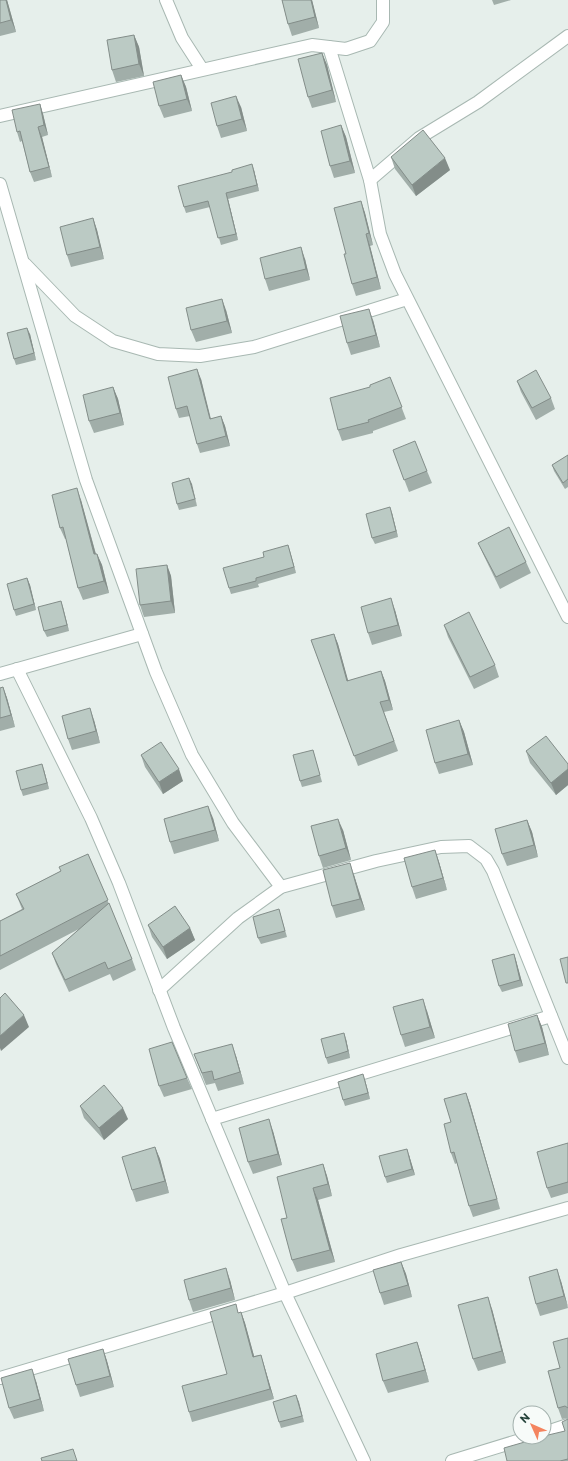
<svg xmlns="http://www.w3.org/2000/svg" width="568" height="1461" font-family="Commissioner,sans-serif">
<style>
.lines{fill:none;stroke-linecap:round;stroke-linejoin:round}
.street-casing{stroke:#a8b8b2;stroke-width:14}
.street{stroke:#fff;stroke-width:12}
.wall{fill:#a1aea9}
.shaded-wall{fill:#838d89}
.building{fill:#bbcac4;stroke:#838d89}
</style>
<rect width="100%" height="100%" fill="#e6efeb"/>
<g class="lines">
<defs>
<g id="street">
<path d="M166,0L182,38L202,69"/>
<path d="M329,47L370,180L380,234L395,274L568,617"/>
<path d="M0,116L312,45L346,49L370,41L383,22V0"/>
<path d="M370,180L419,138L478,102L568,36"/>
<path d="M0,184L86,480L156,672L192,755L233,823L281,887"/>
<path d="M25,264L75,316L113,341L158,354L200,356L254,347L407,299"/>
<path d="M17,669L91,818L119,883L174,1028L285,1293L364,1461"/>
<path d="M0,674L142,634"/>
<path d="M159,990L238,918L281,887L376,861L441,847L469,846L486,859L493,871L568,1058"/>
<path d="M212,1119L551,1016"/>
<path d="M0,1378L285,1293L401,1255L568,1208"/>
<path d="M544,1433L568,1425"/>
<path d="M452,1461L530,1437"/>
</g>
</defs>
<use href="#street" class="street-casing"/>
<use href="#street" class="street"/>
</g>
<g class="wall">
<path d="M0,0H7L16,32L0,36Z"/>
<path d="M282,0H312L319,28L292,36L288,24Z"/>
<path d="M492,0H511L494,5Z"/>
<path d="M134,35L139,47L144,76L116,82L112,70Z"/>
<path d="M322,53L327,65L336,102L312,108L308,97Z"/>
<path d="M181,75L186,87L192,111L164,118L159,106Z"/>
<path d="M40,104L43,114L48,135L42,137L52,177L34,182L30,172L22,141L20,142L17,132Z"/>
<path d="M241,107L247,131L221,138L217,126Z"/>
<path d="M341,125L346,137L355,173L334,178L330,166Z"/>
<path d="M391,157L450,170L416,196L395,169Z"/>
<path d="M254,170L259,191L228,199L238,240L221,245L210,207L186,213L184,207Z"/>
<path d="M361,201L365,213L373,245L370,246L381,289L356,296L352,284L346,254Z"/>
<path d="M93,218L97,230L104,259L71,267L67,255Z"/>
<path d="M305,259L310,280L269,291L265,279Z"/>
<path d="M226,310L232,333L196,342L191,330Z"/>
<path d="M373,320L380,347L351,355L347,343Z"/>
<path d="M30,334L36,360L16,365L14,359Z"/>
<path d="M390,377L406,419L373,431V433L342,441L338,430L370,387Z"/>
<path d="M201,379L211,419L221,416L225,426L230,446L200,453L197,444L190,416L179,418L176,409Z"/>
<path d="M517,381L551,398L555,409L536,420L521,392Z"/>
<path d="M113,387L118,399L124,425L94,433L89,421Z"/>
<path d="M393,450L427,471L432,483L409,492Z"/>
<path d="M568,455V487L565,489L554,471L552,465Z"/>
<path d="M189,478L197,506L179,510L177,504Z"/>
<path d="M81,500L96,554H97L102,565L109,593L83,600L78,588L66,539H65L60,528Z"/>
<path d="M392,513L398,537L375,544L372,538Z"/>
<path d="M478,543L526,562L531,573L500,589L483,554Z"/>
<path d="M288,545L296,573L258,584L259,587L231,594L229,588L264,557Z"/>
<path d="M167,565L171,576L175,613L144,617L140,605Z"/>
<path d="M27,578L30,585L36,610L16,616L14,610Z"/>
<path d="M61,601L69,631L47,637L44,631Z"/>
<path d="M395,610L402,636L372,645L368,633Z"/>
<path d="M444,625L495,665L499,677L474,689L448,637Z"/>
<path d="M334,634L338,644L348,681L381,671L385,681L393,710L384,712L398,751L358,766L311,640Z"/>
<path d="M3,687L7,698L15,727L0,731V688Z"/>
<path d="M94,720L100,743L72,750L68,739Z"/>
<path d="M459,720L464,732L473,765L439,774L435,763Z"/>
<path d="M313,750L322,782L302,787L300,781Z"/>
<path d="M526,751L568,764V785L556,795L530,763Z"/>
<path d="M141,755L183,781L163,794L145,767Z"/>
<path d="M44,770L49,789L23,796L21,790Z"/>
<path d="M213,818L219,841L174,854L170,842Z"/>
<path d="M527,820L532,832L538,857L507,866L502,854Z"/>
<path d="M343,830L351,860L323,868L319,856Z"/>
<path d="M435,850L439,862L447,890L416,899L412,887Z"/>
<path d="M88,854L132,959L136,970L113,981L110,974L69,992L56,964L52,953L79,929L0,970V921L22,909L16,894L61,871Z"/>
<path d="M354,875L365,910L336,918L332,906Z"/>
<path d="M279,909L287,937L261,944L258,938Z"/>
<path d="M148,925L190,928L195,940L167,959L152,937Z"/>
<path d="M514,954L523,986L502,992L499,986Z"/>
<path d="M427,1011L435,1038L405,1047L401,1035Z"/>
<path d="M537,1015L542,1027L549,1055L519,1063L515,1051Z"/>
<path d="M346,1039L350,1058L328,1064L326,1058Z"/>
<path d="M194,1054L236,1056L244,1084L218,1091L215,1083L206,1085Z"/>
<path d="M187,1078L192,1089L164,1097L159,1086Z"/>
<path d="M365,1080L370,1099L345,1106L343,1100Z"/>
<path d="M466,1093L470,1104L500,1209L473,1217L469,1206L457,1163L455,1164L451,1153V1122Z"/>
<path d="M80,1106L128,1119L104,1140L84,1118Z"/>
<path d="M273,1131L282,1165L253,1174L248,1162Z"/>
<path d="M568,1143V1193L551,1198L547,1188Z"/>
<path d="M155,1147L160,1159L169,1193L136,1202L132,1190Z"/>
<path d="M409,1155L415,1175L387,1183L385,1177Z"/>
<path d="M323,1164L327,1176L332,1196L318,1200L335,1262L297,1272L292,1260L287,1218Z"/>
<path d="M401,1262L406,1274L412,1297L384,1305L380,1293Z"/>
<path d="M230,1280L235,1300L193,1312L189,1300Z"/>
<path d="M561,1281L568,1308L540,1316L536,1304Z"/>
<path d="M492,1309L506,1363L478,1371L473,1359Z"/>
<path d="M241,1312L245,1323L254,1356L261,1355L264,1365L274,1399L192,1422L189,1412L227,1374L239,1313Z"/>
<path d="M568,1338V1418L562,1419L558,1408L560,1368Z"/>
<path d="M417,1342L421,1354L429,1382L388,1393L383,1381Z"/>
<path d="M103,1349L107,1361L114,1387L80,1397L76,1385Z"/>
<path d="M36,1381L44,1411L14,1419L9,1408Z"/>
<path d="M296,1395L304,1422L281,1428L279,1422Z"/>
<path d="M568,1419V1461H507L565,1431Z"/>
</g>
<g class="shaded-wall">
<path d="M6,0H7L16,32L11,20Z"/>
<path d="M311,0H312L319,28L315,17Z"/>
<path d="M134,35L139,47L144,76L139,64Z"/>
<path d="M322,53L327,65L336,102L332,90Z"/>
<path d="M181,75L186,87L192,111L187,99Z"/>
<path d="M236,96L241,107L247,131L242,119Z"/>
<path d="M40,104L43,114L48,135L44,125Z"/>
<path d="M341,125L346,137L355,173L350,161Z"/>
<path d="M38,127L42,137L52,177L49,167Z"/>
<path d="M445,158L450,170L416,196L412,185Z"/>
<path d="M252,164L254,170L259,191L257,185Z"/>
<path d="M226,193L228,199L238,240L236,234Z"/>
<path d="M361,201L365,213L373,245L369,233Z"/>
<path d="M93,218L97,230L104,259L100,247Z"/>
<path d="M366,234L370,246L381,289L377,277Z"/>
<path d="M301,247L305,259L310,280L306,269Z"/>
<path d="M222,299L226,310L232,333L227,321Z"/>
<path d="M369,309L373,320L380,347L376,335Z"/>
<path d="M27,328L30,334L36,360L34,353Z"/>
<path d="M197,369L201,379L213,429L210,419Z"/>
<path d="M113,387L118,399L124,425L120,413Z"/>
<path d="M221,416L225,426L230,446L226,436Z"/>
<path d="M189,478L192,484L197,506Z"/>
<path d="M77,488L81,500L99,566L94,554Z"/>
<path d="M390,507L392,513L398,537L396,531Z"/>
<path d="M288,545L290,551L296,573L294,567Z"/>
<path d="M97,554L102,565L109,593L104,581Z"/>
<path d="M167,565L171,576L175,613L171,601Z"/>
<path d="M27,578L30,585L36,610L34,604Z"/>
<path d="M391,598L395,610L402,636L398,625Z"/>
<path d="M61,601L63,607L69,631L67,625Z"/>
<path d="M334,634L338,644L351,691L347,681Z"/>
<path d="M381,671L385,681L393,710L389,700Z"/>
<path d="M3,687L7,698L15,727L11,715Z"/>
<path d="M90,708L94,720L100,743L96,731Z"/>
<path d="M459,720L464,732L473,765L468,754Z"/>
<path d="M42,764L44,770L49,789L47,783Z"/>
<path d="M179,769L183,781L163,794L159,782Z"/>
<path d="M568,769V785L556,795L551,783Z"/>
<path d="M208,806L213,818L219,841L215,830Z"/>
<path d="M338,819L343,830L351,860L346,848Z"/>
<path d="M527,820L532,832L538,857L534,845Z"/>
<path d="M435,850L439,862L447,890L443,878Z"/>
<path d="M350,863L354,875L365,910L360,899Z"/>
<path d="M190,928L195,940L167,959L163,947Z"/>
<path d="M514,954L516,960L523,986L520,980Z"/>
<path d="M423,999L427,1011L435,1038L430,1027Z"/>
<path d="M24,1015L29,1027L1,1051L0,1048V1036Z"/>
<path d="M537,1015L542,1027L549,1055L545,1043Z"/>
<path d="M344,1033L346,1039L350,1058L348,1051Z"/>
<path d="M232,1044L236,1056L244,1084L240,1072Z"/>
<path d="M363,1074L365,1080L370,1099L368,1093Z"/>
<path d="M466,1093L470,1104L500,1209L497,1199Z"/>
<path d="M123,1108L128,1119L104,1140L99,1128Z"/>
<path d="M269,1119L273,1131L282,1165L278,1154Z"/>
<path d="M155,1147L160,1159L169,1193L165,1181Z"/>
<path d="M407,1149L409,1155L415,1175L412,1169Z"/>
<path d="M323,1164L327,1176L332,1196L328,1184Z"/>
<path d="M313,1188L318,1200L335,1262L330,1250Z"/>
<path d="M401,1262L406,1274L412,1297L408,1285Z"/>
<path d="M226,1268L230,1280L235,1300L231,1288Z"/>
<path d="M557,1269L561,1281L568,1307L564,1296Z"/>
<path d="M488,1297L492,1309L506,1363L502,1351Z"/>
<path d="M241,1312L245,1323L257,1367L253,1357Z"/>
<path d="M417,1342L421,1354L429,1382L425,1370Z"/>
<path d="M103,1349L107,1361L114,1387L110,1376Z"/>
<path d="M261,1355L264,1365L274,1399L270,1389Z"/>
<path d="M32,1369L36,1381L44,1411L40,1399Z"/>
<path d="M296,1395L299,1402L304,1422L302,1416Z"/>
</g>
<g class="building">
<path d="M0,0H6L11,20L0,23Z"/>
<path d="M282,0H311L315,17L288,24Z"/>
<path d="M134,35L139,64L112,70L107,40Z"/>
<path d="M322,53L332,90L308,97L298,59Z"/>
<path d="M181,75L187,99L159,106L153,82Z"/>
<path d="M236,96L242,119L217,126L211,103Z"/>
<path d="M40,104L44,125L38,127L49,167L30,172L20,131L17,132L12,110Z"/>
<path d="M341,125L350,161L330,166L321,131Z"/>
<path d="M423,130L445,158L412,185L391,157Z"/>
<path d="M252,164L257,185L226,193L236,234L218,238L208,201L184,207L178,186L232,172V170Z"/>
<path d="M361,201L369,233L366,234L377,277L352,284L344,254H346L334,208Z"/>
<path d="M93,218L100,247L67,255L60,227Z"/>
<path d="M301,247L306,269L265,279L260,258Z"/>
<path d="M222,299L227,321L191,330L186,308Z"/>
<path d="M369,309L376,335L347,343L340,316Z"/>
<path d="M27,328L34,353L14,359L7,333Z"/>
<path d="M197,369L210,419L221,416L226,436L197,444L187,406L176,409L168,377Z"/>
<path d="M536,370L551,398L532,408L517,381Z"/>
<path d="M390,377L402,407L368,420L369,422L338,430L330,398L370,387V385Z"/>
<path d="M113,387L120,413L89,421L83,395Z"/>
<path d="M415,441L427,471L404,480L393,450Z"/>
<path d="M568,455V479L563,483L552,465Z"/>
<path d="M189,478L195,499L177,504L172,483Z"/>
<path d="M77,488L94,554H97L104,581L78,588L63,527L60,528L52,495Z"/>
<path d="M390,507L396,531L372,538L366,514Z"/>
<path d="M509,527L526,562L496,577L478,543Z"/>
<path d="M288,545L294,567L256,578V581L229,588L223,568L264,557L263,552Z"/>
<path d="M167,565L171,601L140,605L136,569Z"/>
<path d="M27,578L34,604L14,610L7,584Z"/>
<path d="M391,598L398,625L368,633L361,607Z"/>
<path d="M61,601L67,625L44,631L38,607Z"/>
<path d="M469,612L495,665L470,677L444,625Z"/>
<path d="M334,634L347,681L381,671L389,700L380,702L394,741L354,756L311,640Z"/>
<path d="M3,687L11,715L0,718V688Z"/>
<path d="M90,708L96,731L68,739L62,716Z"/>
<path d="M459,720L468,754L435,763L426,730Z"/>
<path d="M546,736L568,764V769L551,783L526,751Z"/>
<path d="M161,742L179,769L159,782L141,755Z"/>
<path d="M313,750L320,775L300,781L293,755Z"/>
<path d="M42,764L47,783L21,790L16,771Z"/>
<path d="M208,806L215,830L170,842L164,819Z"/>
<path d="M338,819L346,848L319,856L311,826Z"/>
<path d="M527,820L534,845L502,854L495,829Z"/>
<path d="M435,850L443,878L412,887L404,858Z"/>
<path d="M88,854L108,900L0,956V921L24,909L16,894L61,871L59,867Z"/>
<path d="M350,863L360,899L332,906L323,870Z"/>
<path d="M109,903L132,959L108,969L105,962L65,980L52,953Z"/>
<path d="M175,906L190,928L163,947L148,925Z"/>
<path d="M279,909L285,931L258,938L253,917Z"/>
<path d="M514,954L520,980L499,986L492,960Z"/>
<path d="M568,957V983H566L560,959Z"/>
<path d="M5,993L24,1015L0,1036V998Z"/>
<path d="M423,999L430,1027L401,1035L393,1007Z"/>
<path d="M537,1015L545,1043L515,1051L508,1024Z"/>
<path d="M344,1033L348,1051L326,1058L321,1039Z"/>
<path d="M172,1042L187,1078L159,1086L149,1049Z"/>
<path d="M232,1044L240,1072L214,1080L212,1071L202,1073L194,1054Z"/>
<path d="M363,1074L368,1093L343,1100L338,1082Z"/>
<path d="M104,1085L123,1108L99,1128L80,1106Z"/>
<path d="M466,1093L497,1199L469,1206L454,1152L451,1153L444,1124L451,1122L444,1099Z"/>
<path d="M269,1119L278,1154L248,1162L239,1128Z"/>
<path d="M568,1143V1182L547,1188L537,1152Z"/>
<path d="M155,1147L165,1181L132,1190L122,1157Z"/>
<path d="M407,1149L412,1169L385,1177L379,1156Z"/>
<path d="M323,1164L328,1184L313,1188L330,1250L292,1260L281,1219L287,1218L277,1177Z"/>
<path d="M401,1262L408,1285L380,1293L373,1270Z"/>
<path d="M226,1268L231,1288L189,1300L184,1280Z"/>
<path d="M557,1269L564,1296L536,1304L529,1277Z"/>
<path d="M488,1297L502,1351L473,1359L458,1305Z"/>
<path d="M236,1304L238,1313L241,1312L253,1357L261,1355L270,1389L189,1412L182,1386L227,1374L210,1312Z"/>
<path d="M568,1338V1408L565,1406L558,1408L548,1371L560,1368L553,1342Z"/>
<path d="M417,1342L425,1370L383,1381L376,1354Z"/>
<path d="M103,1349L110,1376L76,1385L68,1359Z"/>
<path d="M32,1369L40,1399L9,1408L1,1378Z"/>
<path d="M296,1395L302,1416L279,1422L273,1402Z"/>
<path d="M568,1419V1459L560,1461H507L504,1448L542,1437H544V1436L565,1431L562,1422Z"/>
<path d="M73,1449L77,1461H42L41,1458Z"/>
</g>
<g transform="translate(532 1425) rotate(315)"><circle r="19" fill="#f7fbf9" stroke="#a3b1ad"/>
<path d="M0-3L7 15L0 10L-7 15Z" fill="#f4845f"/>
<text y="-6" font-size="11" font-weight="bold" text-anchor="middle" fill="#24423a">N</text>
</g>
</svg>
